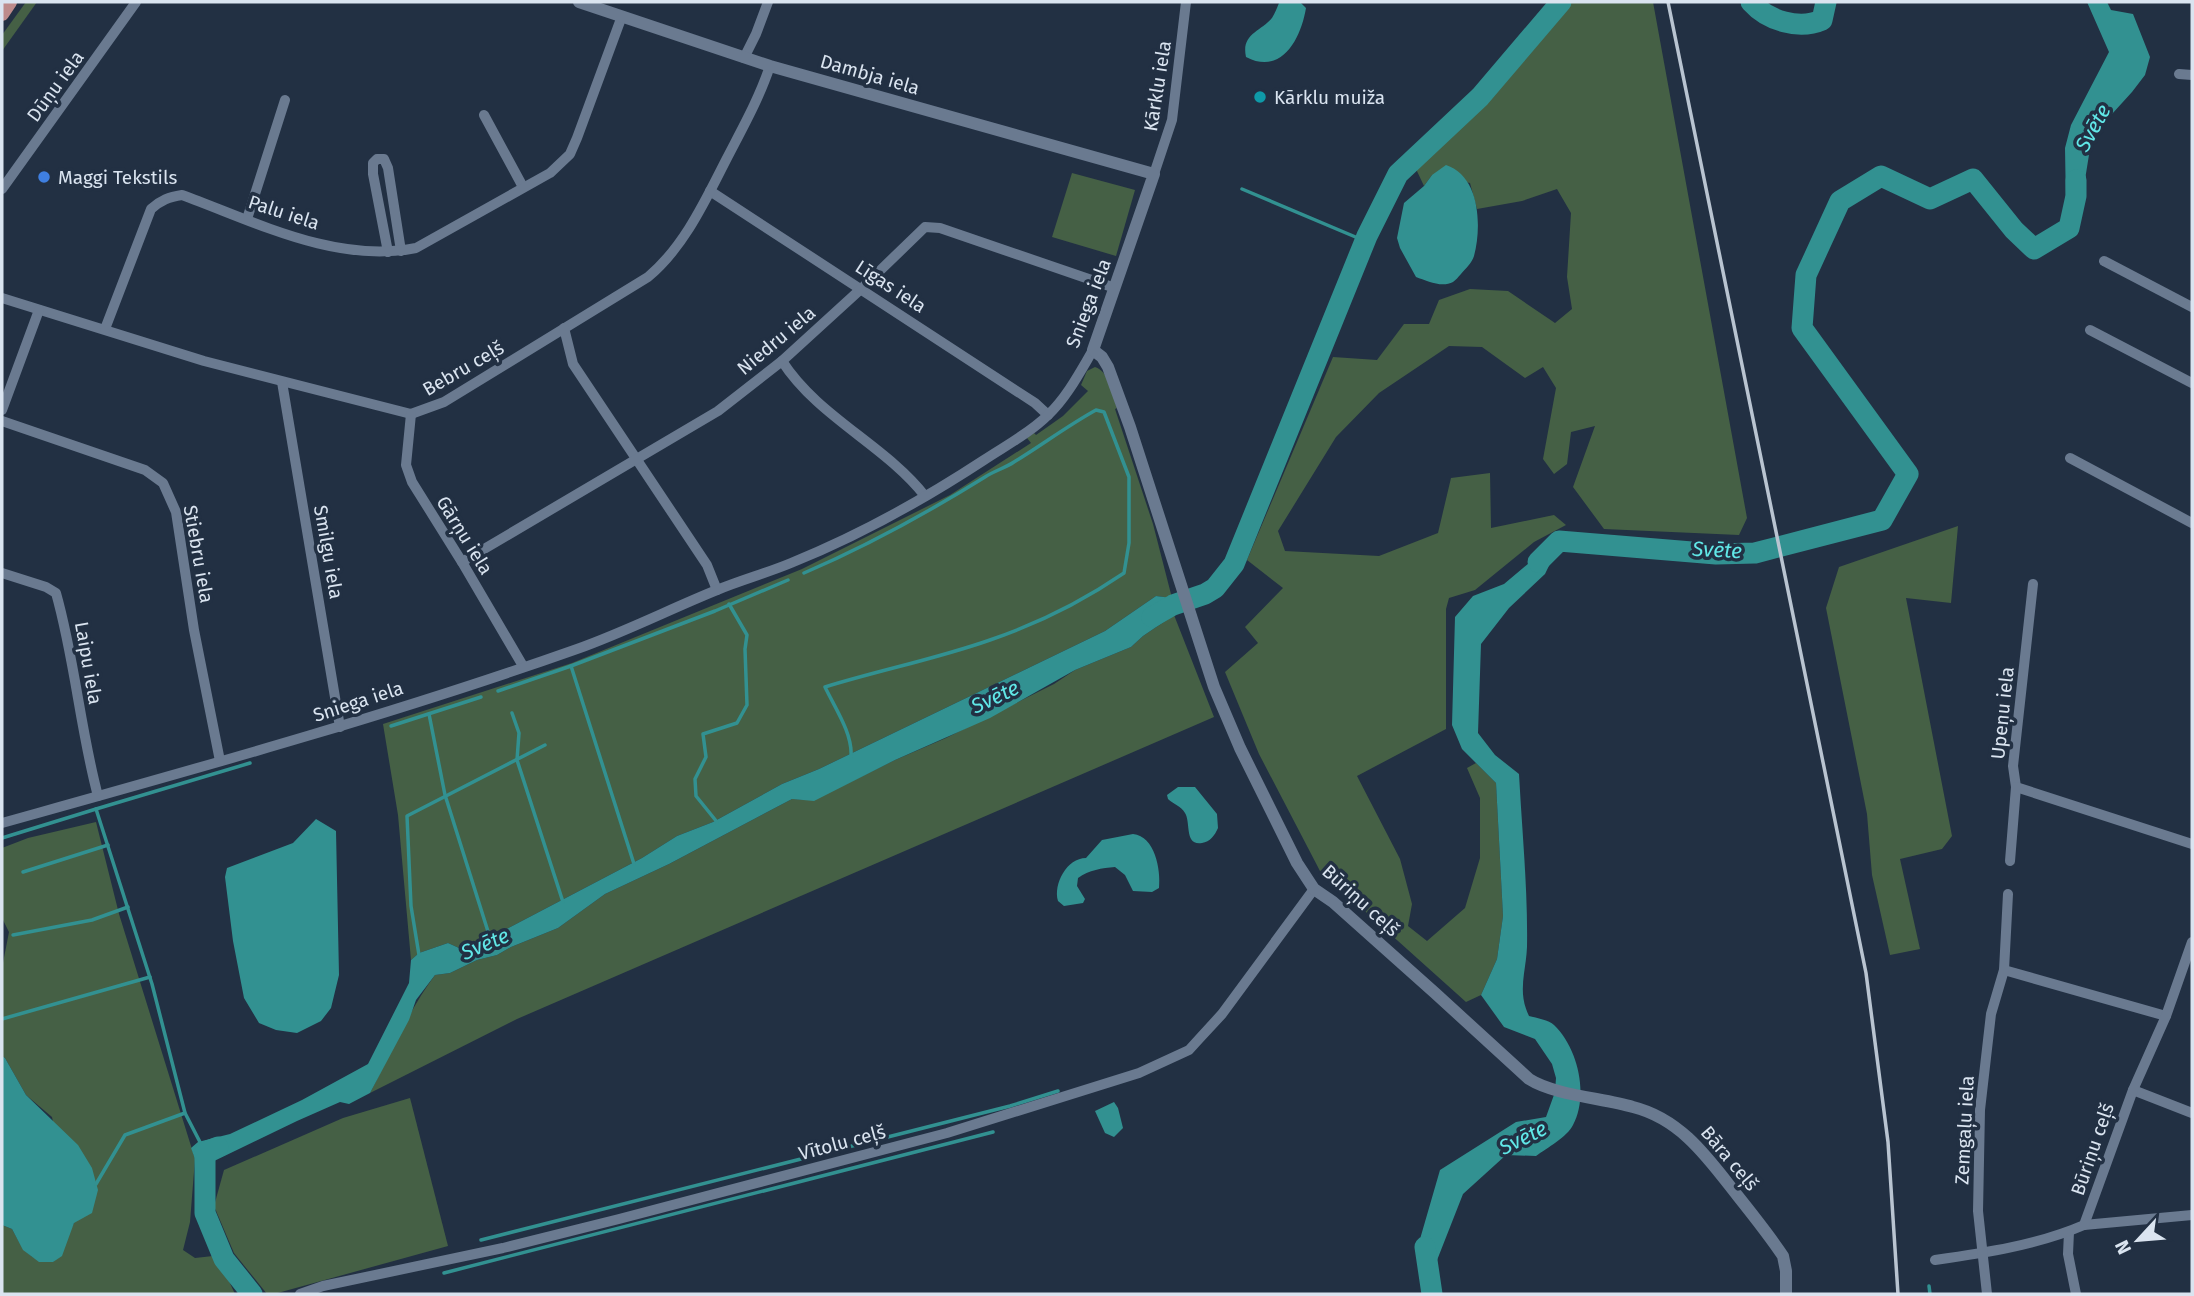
<svg xmlns="http://www.w3.org/2000/svg" width="2194" height="1296" font-family="'Fira Sans',sans-serif">
<style>
.green{fill:#456045}
.water{fill:#329191}
.lines{fill:none;stroke-linecap:round;stroke-linejoin:round}
.stream{stroke:#329191;stroke-width:3.5}
.river{stroke:#329191;stroke-width:21}
.street{stroke:#6a7a90;stroke-width:10}
.secondary{stroke:#6a7a90;stroke-width:12}
.primary{stroke:#bd8b8b;stroke-width:14}
.rail{stroke:#b9c4d1;stroke-width:3.5}
.culture-dot{fill:#0f9aa8;stroke:#223043;stroke-width:2.5}
.shop-dot{fill:#3f7fe0;stroke:#223043;stroke-width:2.5}
.labels{text-anchor:middle;stroke-width:7;stroke-linejoin:round;paint-order:stroke}
.street-label{font-size:19px;fill:#dae4f0;stroke:#223043}
.poi-label{font-size:19px;fill:#dae4f0;stroke:#223043;text-anchor:start}
.water-label{font-size:21px;font-style:italic;fill:#61e8e8;stroke:#223043}
</style>
<rect width="100%" height="100%" fill="#223043"/>
<g class="green">
<path d="M26,2H37L2,51V35Z"/>
<path d="M1572,2H1653L1747,518L1739,535L1604,529L1573,487L1595,426L1571,432L1567,464L1554,474L1543,459L1556,388L1543,367L1525,378L1482,347L1449,346L1379,393L1336,437L1278,531L1285,551L1379,556L1438,533L1451,478L1490,473L1491,528L1554,515L1566,525L1534,542L1475,590L1449,598L1446,609V729L1357,776L1400,859L1412,904L1408,926L1427,941L1465,908L1480,858V798L1467,768L1476,763L1496,783L1503,916L1497,959L1481,995L1466,1002L1320,871L1259,754L1225,672L1258,643L1245,627L1283,588L1247,560L1333,357L1377,360L1404,324H1429L1439,300L1470,289L1508,291L1555,323L1572,309L1567,277L1571,213L1557,189L1522,201L1477,209L1470,183L1432,175L1424,186L1416,169L1452,135Z"/>
<path d="M1072,173L1135,190L1116,256L1052,237Z"/>
<path d="M1095,367C1109,371 1113,395 1117,408L1115,409L1153,524L1172,598L1156,596L1105,631L819,769L782,784L713,822L677,836L642,858L503,931L459,948L448,943L419,953L411,960L398,815L383,724L572,663L802,569L950,495L1031,443L1027,438L1034,433L1036,435L1063,416L1088,391L1081,385L1087,371Z"/>
<path d="M1958,526L1951,603L1906,598L1952,836L1942,849L1900,859L1920,949L1890,955L1872,875L1867,814L1826,608L1839,567Z"/>
<path d="M1174,615L1214,717L517,1019L370,1093C391,1053 409,1010 435,975L450,973L477,960L497,955L511,947L558,928L605,894L669,864L792,799L814,800L895,760L946,738L1054,684L1075,670L1131,647L1143,636Z"/>
<path d="M96,822L119,914L195,1159L190,1222L183,1250L195,1258L213,1256L227,1277L235,1294H2V1225L12,1229C23,1249 28,1261 53,1262L74,1223L52,1117L26,1095L5,1058L2,1056V968L9,932L2,918V848L28,838Z"/>
<path d="M410,1098L448,1246L274,1294H267L234,1253L214,1206L224,1170L343,1118Z"/>
</g>
<g class="water">
<path d="M1300,2L1306,8C1301,38 1282,76 1246,57C1241,34 1260,32 1272,18C1275,13 1277,8 1279,3Z"/>
<path d="M2087,2H2107L2111,10L2133,14L2150,57L2145,75L2132,92L2092,136L2080,211L2066,207L2065,148L2071,125L2109,52Z"/>
<path d="M1446,165C1480,176 1482,226 1474,256C1472,263 1465,269 1461,274C1458,277 1456,280 1453,282C1442,288 1427,281 1416,277L1400,248L1397,238L1404,203L1424,186L1432,175Z"/>
<path d="M1553,543H1560L1545,574L1509,608L1481,644L1478,733L1495,755L1519,774C1522,831 1528,891 1527,947C1526,972 1517,992 1529,1016C1537,1018 1549,1020 1554,1025C1578,1048 1589,1095 1573,1125C1567,1137 1547,1148 1536,1156L1506,1155L1463,1194L1432,1273H1424L1418,1246L1440,1170L1516,1122L1546,1117L1555,1092L1556,1078L1552,1064L1535,1039L1504,1027L1481,995L1497,959L1503,916L1496,783L1462,749L1452,725L1455,617L1473,596L1504,584Z"/>
<path d="M1156,596L1172,598L1176,609L1174,615L1143,636L1131,647L1075,670L990,718L895,760L814,801L792,799L669,864L605,894L558,928L511,947L497,955L477,960L450,973L435,975L416,1000L409,1020L370,1093L349,1104L340,1102L297,1121L210,1163L202,1165L195,1159L191,1148L198,1142L230,1134L302,1100L368,1064L409,983L411,960L419,953L448,943L459,948L503,931L642,858L677,836L713,822L782,784L819,769L1105,631Z"/>
<path d="M1178,787H1195L1217,814L1218,828C1215,835 1210,842 1202,843C1184,846 1191,822 1185,813C1181,806 1173,804 1168,799L1167,795Z"/>
<path d="M316,819L336,831L339,975L331,1008L321,1021L297,1033L276,1030L259,1023L244,998L233,941L225,877L227,868L293,843Z"/>
<path d="M1133,834C1155,836 1161,870 1159,888L1152,892L1133,891L1125,875L1115,867C1102,868 1089,870 1078,878L1077,886L1085,899L1083,903L1064,906L1058,901C1053,884 1067,858 1086,858L1102,840Z"/>
<path d="M2,1056L5,1058L26,1095L78,1145L92,1168L98,1190L92,1213L74,1223L62,1256L53,1262H39L23,1250L12,1229L2,1225Z"/>
<path d="M1114,1102L1118,1108L1123,1128L1114,1137L1105,1133L1095,1111Z"/>
</g>
<g class="lines">
<g class="stream">
<path d="M1242,189L1365,241"/>
<path d="M804,573C867,546 927,513 985,477C994,471 1005,468 1014,462C1042,445 1067,426 1096,410L1104,412L1129,477V543L1124,573C1083,601 1037,624 990,640C936,659 880,670 825,687C835,708 853,734 851,757"/>
<path d="M571,666L634,864"/>
<path d="M498,691L571,666L715,611L788,580"/>
<path d="M512,713L519,733L517,760L563,902"/>
<path d="M429,714L445,795L491,941"/>
<path d="M391,726L481,697"/>
<path d="M717,822L696,796L695,779L706,757L703,734L737,723L747,705L745,649L747,635L729,604"/>
<path d="M2,838L96,809"/>
<path d="M23,872L108,845"/>
<path d="M13,935L92,920L128,907"/>
<path d="M419,955L411,906L407,816L545,745"/>
<path d="M2,1019L150,977"/>
<path d="M201,1144L185,1113L152,984L96,809L250,763"/>
<path d="M96,1184L125,1135L185,1113"/>
<path d="M481,1240L1010,1106L1058,1091"/>
<path d="M444,1273L993,1132"/>
<path d="M1929,1286L1930,1294"/>
</g>
<g class="river">
<path d="M1751,2C1768,21 1799,30 1822,20L1826,2"/>
<path d="M1538,562L1559,541L1716,554L1755,553L1882,520L1908,474L1802,328L1806,275L1840,201L1881,176L1930,199L1973,179L2014,230L2034,249L2069,228L2076,196V180"/>
<path d="M1152,617L1173,605L1205,594L1215,588L1234,564L1367,236L1398,174L1480,97L1561,2"/>
<path d="M218,1147L205,1152V1213L224,1259L252,1294"/>
<path d="M1425,1247L1432,1294"/>
</g>
<g class="street">
<path d="M744,58L756,34L768,2"/>
<path d="M2179,74L2192,75"/>
<path d="M484,115L523,187"/>
<path d="M1154,174L1172,120L1186,2"/>
<path d="M2,189L136,2"/>
<path d="M710,191L1035,403L1048,415"/>
<path d="M247,219L285,100"/>
<path d="M388,252L373,174V163L377,159H384L388,168L401,251"/>
<path d="M2104,261L2192,307"/>
<path d="M2,298L204,361L411,414L444,402L648,277C684,247 705,201 726,160C742,129 759,99 770,66"/>
<path d="M564,328L573,364L707,565L717,590"/>
<path d="M105,329L151,209C161,200 169,197 182,195C256,222 336,264 416,248L550,173L570,154L577,138L622,16"/>
<path d="M2090,330L2192,383"/>
<path d="M782,361C818,417 885,445 925,496"/>
<path d="M282,382L340,727"/>
<path d="M2,410L39,310"/>
<path d="M411,414L406,465L412,482L462,562L523,666"/>
<path d="M2,421L145,470L163,483L176,512L194,630L220,761"/>
<path d="M2070,458L2192,523"/>
<path d="M462,562L718,411L782,361L862,288L925,227L940,228L1115,288"/>
<path d="M2,573L46,587L56,593C75,660 80,729 98,796"/>
<path d="M2033,584L2013,766L2016,787L2192,844"/>
<path d="M2,823C195,769 388,716 577,649C625,632 670,609 717,590C741,580 767,573 791,563C858,536 923,500 984,460C1005,446 1030,433 1048,415C1067,397 1080,372 1093,350"/>
<path d="M2010,861L2016,787"/>
<path d="M2004,970L2166,1016"/>
<path d="M2133,1090L2192,1113"/>
<path d="M2084,1225L2192,1215"/>
<path d="M2069,1232L2068,1254L2076,1294"/>
<path d="M1935,1260C1984,1253 2038,1245 2084,1225L2133,1090L2166,1016L2192,942"/>
<path d="M300,1294L323,1286L503,1248L619,1219L947,1133L1139,1073L1189,1050L1199,1039L1222,1014L1314,889"/>
<path d="M1987,1294L1978,1211L1980,1110L1991,1014L2004,970L2008,894"/>
</g>
<path class="secondary" d="M579,2L770,66L1154,174L1093,350L1102,357L1108,367L1130,427L1214,687L1240,748L1297,863L1314,889L1333,902L1435,993L1529,1079C1554,1095 1602,1098 1633,1107C1681,1119 1708,1158 1737,1195C1753,1215 1769,1235 1783,1256L1786,1271V1294"/>
<path class="primary" d="M2,14L10,2"/>
<path class="rail" d="M1668,2L1866,973L1888,1142L1898,1294"/>
</g>
<circle class="culture-dot" cx="1260" cy="97" r="7"/>
<circle class="shop-dot" cx="44" cy="177" r="7"/>
<g class="labels">
<g class="street-label">
<text transform="translate(870 74) rotate(16)" y="7">Dambja iela</text>
<text transform="translate(55 86) rotate(-54)" y="7">Dūņu iela</text>
<text transform="translate(1157 86) rotate(-81)" y="7">Kārklu iela</text>
<text transform="translate(284 212) rotate(18)" y="7">Palu iela</text>
<text transform="translate(891 286) rotate(33)" y="7">Līgas iela</text>
<text transform="translate(1088 303) rotate(-69)" y="7">Sniega iela</text>
<text transform="translate(776 340) rotate(-40)" y="7">Niedru iela</text>
<text transform="translate(463 368) rotate(-30)" y="7">Bebru ceļš</text>
<text transform="translate(465 535) rotate(58)" y="7">Gārņu iela</text>
<text transform="translate(329 552) rotate(80)" y="7">Smilgu iela</text>
<text transform="translate(199 554) rotate(80)" y="7">Stiebru iela</text>
<text transform="translate(89 663) rotate(80)" y="7">Laipu iela</text>
<text transform="translate(358 701) rotate(-18)" y="7">Sniega iela</text>
<text transform="translate(2002 713) rotate(-84)" y="7">Upeņu iela</text>
<text transform="translate(1361 900) rotate(42)" y="7">Būriņu ceļš</text>
<text transform="translate(1964 1130) rotate(-87)" y="7">Zemgaļu iela</text>
<text transform="translate(842 1142) rotate(-15)" y="7">Vītolu ceļš</text>
<text transform="translate(2092 1149) rotate(-71)" y="7">Būriņu ceļš</text>
<text transform="translate(1730 1158) rotate(50)" y="7">Bāra ceļš</text>
</g>
<g class="poi-label">
<text x="1274" y="104">Kārklu muiža</text>
<text x="58" y="184">Maggi Tekstils</text>
</g>
<g class="water-label">
<text transform="translate(2093 128) rotate(-61)" y="7">Svēte</text>
<text transform="translate(1717 550) rotate(3)" y="7">Svēte</text>
<text transform="translate(995 697) rotate(-25)" y="7">Svēte</text>
<text transform="translate(485 944) rotate(-23)" y="7">Svēte</text>
<text transform="translate(1523 1138) rotate(-26)" y="7">Svēte</text>
</g>
</g>
<rect width="2194" height="1296" fill="none" stroke="#dae4f0" stroke-width="7"/>
<g transform="translate(2138 1240) rotate(244)" stroke="#223043" stroke-width="5" paint-order="stroke">
<path d="M0-5L12 26L0 18L-12 26Z" fill="#dae4f0"/>
<text y="-10" font-size="19" font-weight="bold" text-anchor="middle" fill="#dae4f0">N</text>
</g>
</svg>
